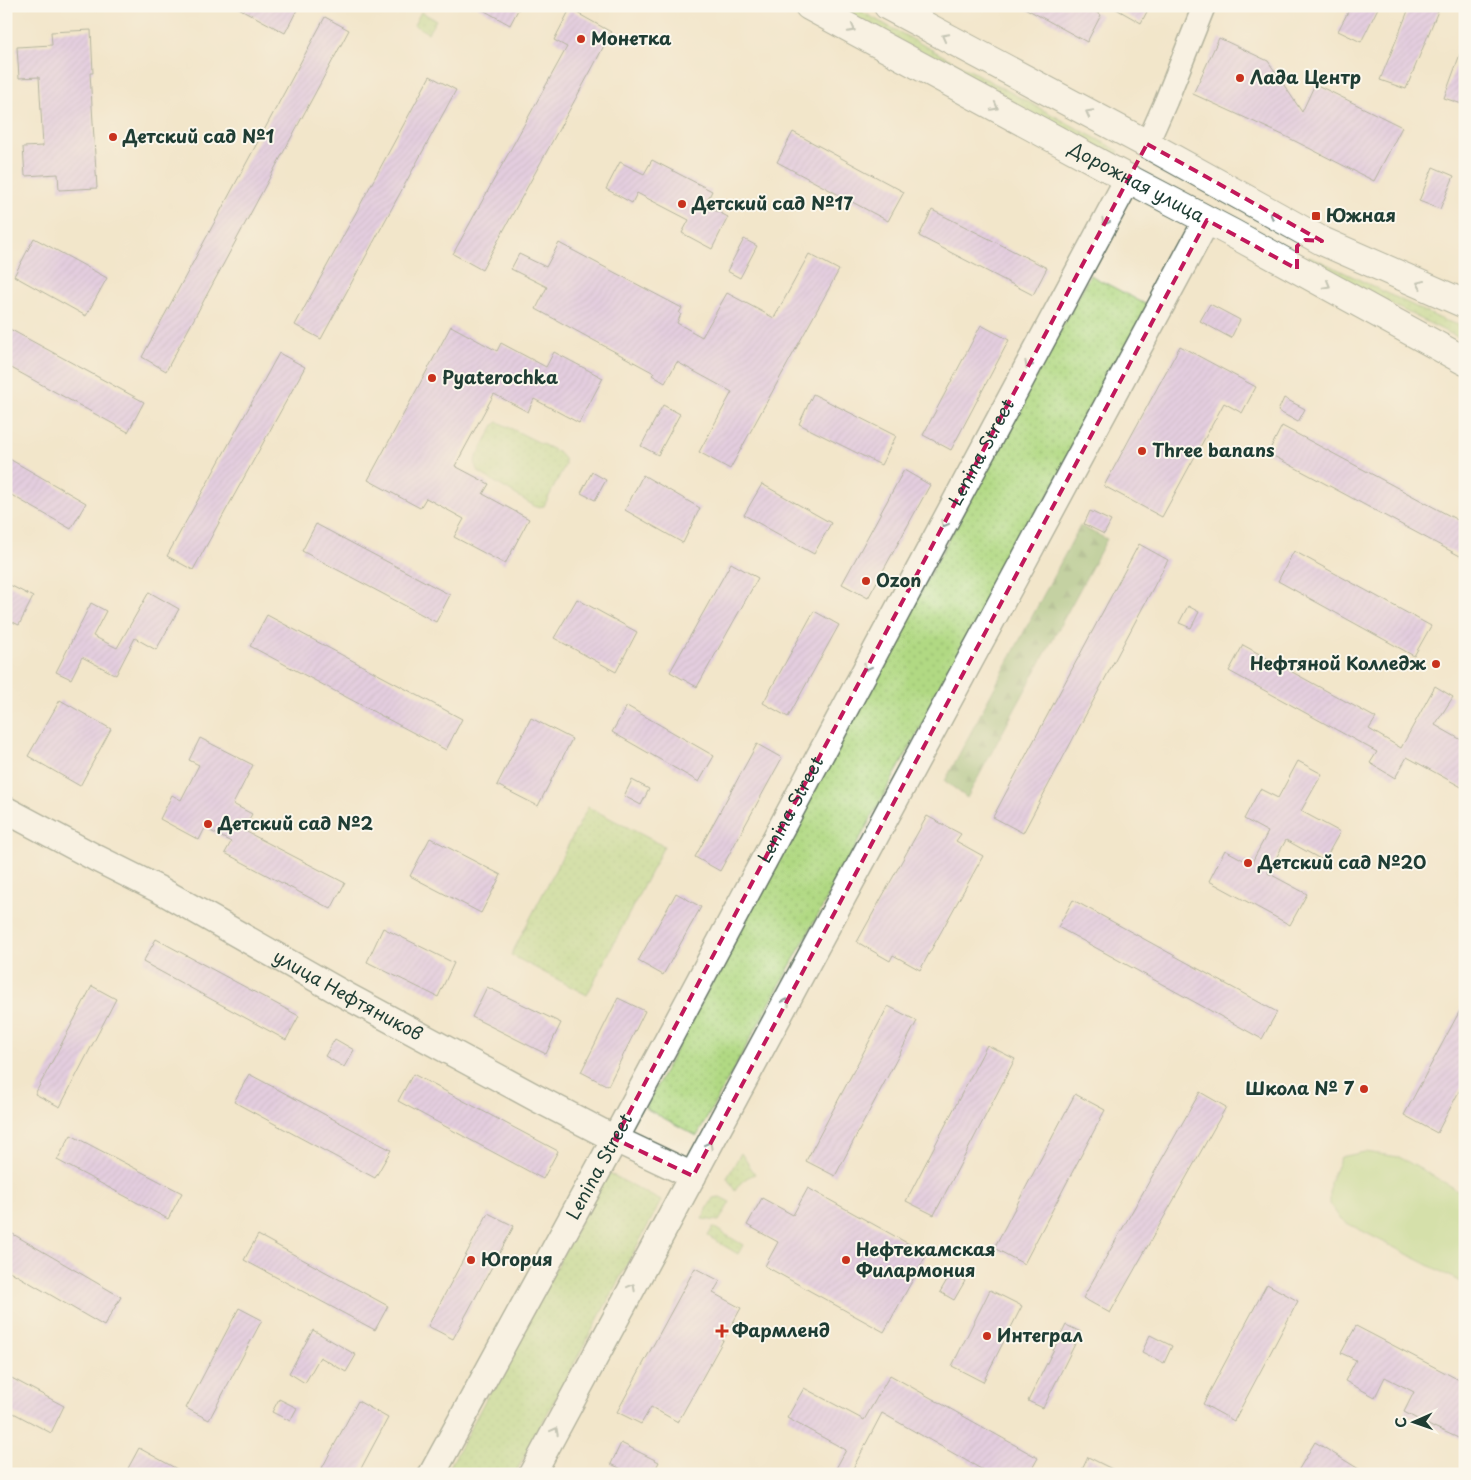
<svg xmlns="http://www.w3.org/2000/svg" width="1471" height="1480" font-family="'Playpen Sans',sans-serif">
<style>
.grass{fill:url(#grass-dots);stroke:#688b5c}
.forest{fill:url(#forest-firs);stroke:#567b52}
.garden{fill:#b1d983;stroke:#688b5c}
.building{fill:url(#building-hatch)}
.lines{fill:none;stroke-linecap:round;stroke-linejoin:round}
.tertiary-casing{stroke:#697869;stroke-width:25}
.secondary-casing{stroke:#697869;stroke-width:29}
.primary-casing{stroke:#697869;stroke-width:30}
.tertiary{stroke:#fff;stroke-width:22}
.secondary{stroke:#fff;stroke-width:26}
.primary{stroke:#fff;stroke-width:28}
.oneway{stroke:#8f9e9a}
.marked{fill:none;stroke:#c2185b;stroke-width:4;stroke-dasharray:10 6;stroke-linejoin:round}
.poi-dot{fill:#c8321e;stroke:#fbf7ec;stroke-width:2}
.labels{text-anchor:middle;stroke-width:4;stroke-linejoin:round;paint-order:stroke}
.poi-label{font-size:18px;font-weight:bold;fill:#1f3d34;stroke:#fbf7ec;text-anchor:start}
.street-label{font-size:18px;fill:#1f3d34;stroke:#fbf7ec}
</style>
<defs>
<pattern id="grass-dots" width="8" height="8" patternUnits="userSpaceOnUse" patternTransform="scale(1.25)"><rect width="8" height="8" fill="#b1d983"/><path d="M2 2h.1M6 6h.1" fill="none" stroke="#98bb72" stroke-width="1.8" stroke-linecap="round"/></pattern>
<pattern id="forest-firs" width="22" height="20" patternUnits="userSpaceOnUse" patternTransform="scale(1.25)"><rect width="22" height="20" fill="#8cb971"/><path d="M5 1l3.5 6h-7zM16 11l3.5 6h-7z" fill="#72985e"/></pattern>
<pattern id="building-hatch" width="6" height="6" patternUnits="userSpaceOnUse" patternTransform="scale(1.25)"><rect width="6" height="6" fill="#d2b0f9"/><path d="M-1 1l2-2M0 6l6-6M5 7l2-2" fill="none" stroke="#aa90ca"/></pattern>
</defs>
<rect width="100%" height="100%" fill="#fbf7ec"/>
<filter id="ink" filterUnits="userSpaceOnUse"><feTurbulence type="fractalNoise" baseFrequency=".02" numOctaves="2"/><feDisplacementMap in="SourceGraphic" scale="10" xChannelSelector="R" yChannelSelector="G"/><feConvolveMatrix kernelMatrix="1 2 1 2 8 2 1 2 1" color-interpolation-filters="sRGB"/></filter>
<filter id="wash" filterUnits="userSpaceOnUse"><feTurbulence type="fractalNoise" baseFrequency=".0096" numOctaves="4" result="noise"/><feDisplacementMap in="SourceGraphic" scale="20" xChannelSelector="R" yChannelSelector="G"/><feGaussianBlur stdDeviation="1.12" result="paint"/><feColorMatrix in="noise" values="0 0 0 0 0 0 0 0 0 0 0 0 0 0 0 0 0 1.4 0 .05"/><feComposite in="paint" operator="in"/></filter>
<g filter="url(#wash)">
<rect width="100%" height="100%" fill="#f2e6cb"/>
<g class="grass">
<path d="M835,6H851L1119,151L1115,158Z"/>
<path d="M421,12L436,20L428,33L414,25Z"/>
<path d="M1310,256L1443,320L1465,327V341L1306,262L1305,258Z"/>
<path d="M1090,275L1151,307L697,1136L645,1108Z"/>
<path d="M498,422L558,452L565,460V465L544,506L536,507L480,473L476,468L475,460L494,425Z"/>
<path d="M588,807L664,846L587,995L511,955Z"/>
<path d="M741,1153L755,1174C745,1178 741,1181 735,1191L727,1178Z"/>
<path d="M607,1172L661,1201L515,1474H446Z"/>
<path d="M720,1197L730,1202L719,1221L702,1219L713,1198Z"/>
<path d="M713,1227L743,1245L738,1254L708,1236Z"/>
</g>
<path class="forest" d="M1080,526L1107,539L967,798L945,781Z"/>
<path class="garden" d="M1365,1152L1399,1157L1465,1194V1284L1341,1220L1330,1204V1182L1341,1157Z"/>
<g id="blocks">
<g class="building">
<path d="M235,6H299L285,33Z"/>
<path d="M476,6H520L510,25Z"/>
<path d="M1021,6H1085L1101,15L1087,42Z"/>
<path d="M1111,6H1150L1141,23Z"/>
<path d="M1351,6H1379L1361,42L1338,31Z"/>
<path d="M1410,6H1440L1406,89L1380,80Z"/>
<path d="M570,9L611,32L594,65L482,270L453,254L567,47L554,40Z"/>
<path d="M325,17L349,30L166,371L142,357Z"/>
<path d="M91,30L93,73H90L97,188L59,190L58,174L25,176L23,147L43,146L39,77L19,78L17,47L52,45L51,32Z"/>
<path d="M1219,38L1268,61L1302,112L1315,84L1402,127L1374,181L1285,136L1193,94Z"/>
<path d="M1463,46H1465V105L1444,98Z"/>
<path d="M430,76L456,90L321,339L295,325Z"/>
<path d="M793,132L904,192L888,221L777,162Z"/>
<path d="M652,160L712,191L705,205L728,217L712,249L682,233L689,220L637,193L632,203L606,189L620,162L644,174Z"/>
<path d="M1433,167L1454,176L1440,209L1419,201Z"/>
<path d="M932,210L1047,268L1033,295L919,236Z"/>
<path d="M34,238L107,278L86,316L14,276Z"/>
<path d="M744,239L757,246L740,278L727,271Z"/>
<path d="M559,243L682,308L679,313L681,314L677,323L702,337L727,293L774,318L809,254L839,270L730,469L699,452L732,392L677,362L665,383L652,375L654,373L536,309L547,287L511,269L519,254L546,267Z"/>
<path d="M1210,304L1240,320L1231,338L1200,321Z"/>
<path d="M981,325L1009,340L951,450L923,435Z"/>
<path d="M451,326L497,351L501,343L546,367L554,352L603,378L579,423L534,399L528,412L494,394L455,466L489,484L483,494L529,519L505,564L454,537L464,519L426,498L420,508L368,480Z"/>
<path d="M6,327L144,402L128,432L6,365Z"/>
<path d="M1180,346L1256,387L1242,413L1224,403L1162,517L1104,486Z"/>
<path d="M279,353L305,367L193,570L167,556Z"/>
<path d="M813,394L896,436L881,465L799,424Z"/>
<path d="M1284,398L1305,409L1298,422L1278,411Z"/>
<path d="M663,405L680,414L658,455L641,446Z"/>
<path d="M1282,426L1465,524V548L1460,556L1268,453Z"/>
<path d="M6,457L86,503L71,529L6,492Z"/>
<path d="M904,470L930,485L868,598L842,584Z"/>
<path d="M592,472L606,480L595,500L581,493Z"/>
<path d="M643,475L700,508L683,543L625,510Z"/>
<path d="M762,484L831,523L814,554L744,515Z"/>
<path d="M1090,511L1111,521L1104,534L1084,524Z"/>
<path d="M316,524L450,595L436,622L302,551Z"/>
<path d="M1139,544L1168,560L1023,833L993,817Z"/>
<path d="M1294,551L1431,626L1414,656L1278,581Z"/>
<path d="M731,563L758,578L697,687L670,672Z"/>
<path d="M6,583L33,597L19,625L6,619Z"/>
<path d="M149,592L179,609L156,650L135,638L116,675L82,657L71,679L56,672L91,603L106,611L93,636L117,648Z"/>
<path d="M577,599L637,632L616,672L554,638Z"/>
<path d="M1188,606L1199,612L1191,628L1179,623Z"/>
<path d="M814,611L839,625L788,717L763,703Z"/>
<path d="M267,615L462,719L446,750L250,646Z"/>
<path d="M1243,645L1376,718L1369,729L1401,748L1435,686L1453,697L1435,725L1465,742V789L1407,757L1395,778L1370,763L1377,752L1229,671Z"/>
<path d="M60,700L111,729L80,786L28,756Z"/>
<path d="M627,706L714,756L699,782L612,732Z"/>
<path d="M531,718L572,739L538,806L497,785Z"/>
<path d="M200,738L253,765L233,804L252,814L243,830L345,883L331,909L225,853L231,842L205,828L199,840L160,819L172,795L181,800L199,765L189,760Z"/>
<path d="M757,744L782,758L720,871L695,857Z"/>
<path d="M1298,761L1322,774L1301,811L1340,832L1324,861L1286,840L1268,873L1307,894L1290,925L1209,881L1225,850L1251,864L1268,832L1244,819L1260,789L1278,798Z"/>
<path d="M632,780L649,789L641,805L624,796Z"/>
<path d="M927,816L961,834L956,841L983,856L920,970L893,955L890,961L857,942Z"/>
<path d="M430,838L501,875L481,913L410,876Z"/>
<path d="M676,893L701,907L663,975L638,961Z"/>
<path d="M1073,900L1277,1012L1262,1039L1058,927Z"/>
<path d="M383,928L454,963L438,997L367,962Z"/>
<path d="M156,939L299,1016L286,1040L143,962Z"/>
<path d="M92,986L116,999L60,1107L35,1094Z"/>
<path d="M487,987L561,1023L546,1054L472,1017Z"/>
<path d="M618,998L645,1011L608,1086L581,1072Z"/>
<path d="M1465,1001V1080L1437,1133L1404,1115Z"/>
<path d="M888,1006L917,1021L835,1176L806,1161Z"/>
<path d="M335,1039L354,1050L344,1067L325,1056Z"/>
<path d="M987,1045L1015,1059L934,1215L906,1201Z"/>
<path d="M249,1074L391,1150L375,1178L234,1102Z"/>
<path d="M413,1074L558,1151L543,1179L398,1101Z"/>
<path d="M1200,1092L1226,1107L1110,1313L1083,1298Z"/>
<path d="M1075,1094L1105,1110L1024,1264L994,1248Z"/>
<path d="M71,1135L182,1193L168,1219L57,1160Z"/>
<path d="M808,1188L927,1254L884,1332L765,1266L778,1242L747,1225L762,1198L793,1215Z"/>
<path d="M488,1213L514,1226L453,1339L428,1326Z"/>
<path d="M6,1230L121,1297L104,1326L6,1269Z"/>
<path d="M258,1235L388,1306L375,1330L244,1260Z"/>
<path d="M695,1268L720,1281L713,1293L741,1308L678,1422L651,1407L641,1424L617,1412Z"/>
<path d="M951,1273L965,1281L954,1300L940,1292Z"/>
<path d="M1267,1284L1298,1301L1234,1421L1203,1404Z"/>
<path d="M990,1290L1022,1306L983,1382L952,1366Z"/>
<path d="M239,1308L262,1320L209,1420L186,1408Z"/>
<path d="M1066,1325L1081,1332L1043,1408L1028,1401Z"/>
<path d="M1356,1326L1465,1383V1441L1434,1427V1428L1404,1412L1414,1392L1385,1377L1375,1397L1345,1381L1356,1360L1341,1353Z"/>
<path d="M313,1330L356,1355L346,1372L320,1357L305,1383L289,1373Z"/>
<path d="M1150,1335L1172,1346L1164,1363L1142,1352Z"/>
<path d="M6,1375L64,1406L51,1433L6,1409Z"/>
<path d="M890,1375L1038,1458L1029,1474H990L882,1413L850,1474H833L846,1450L787,1418L804,1388L864,1420Z"/>
<path d="M279,1399L297,1408L290,1421L272,1412Z"/>
<path d="M358,1401L388,1418L358,1474H333L322,1468Z"/>
<path d="M1315,1442L1367,1474H1296Z"/>
<path d="M621,1443L659,1462L653,1474H632L611,1464Z"/>
<path d="M139,1448L186,1474H125Z"/>
<path d="M1088,1457L1122,1474H1090L1082,1470Z"/>
</g>
</g>
</g>
<g filter="url(#ink)">
<use href="#blocks" fill-opacity="0" stroke="#697869" stroke-width="1"/>
<g class="lines">
<defs>
<path id="tertiary" d="M1147,144L1166,101L1204,6"/>
<g id="secondary">
<path id="s1" d="M6,810L96,858L162,891L347,996L538,1099L615,1139L693,1176"/>
<path id="s2" d="M432,1474L615,1139L1128,179"/>
<path d="M532,1474L1207,220"/>
</g>
<g id="primary">
<path id="s3" d="M809,6L1112,170L1232,233L1465,361"/>
<path d="M888,6L1147,144L1322,241L1465,304"/>
</g>
</defs>
<use href="#tertiary" class="tertiary-casing"/>
<use href="#secondary" class="secondary-casing"/>
<use href="#primary" class="primary-casing"/>
<use href="#tertiary" class="tertiary"/>
<use href="#secondary" class="secondary"/>
<use href="#primary" class="primary"/>
</g>
<defs><path id="oneway-chevron" d="M-2-3.5L2.5 0L-2 3.5" fill="none" stroke-width="1.6" stroke-linecap="round" stroke-linejoin="round" transform="scale(1.25)"/></defs>
<g class="oneway">
<use href="#oneway-chevron" transform="translate(852 29) rotate(28)"/>
<use href="#oneway-chevron" transform="translate(945 37) rotate(-152)"/>
<use href="#oneway-chevron" transform="translate(995 107) rotate(28)"/>
<use href="#oneway-chevron" transform="translate(1089 113) rotate(-152)"/>
<use href="#oneway-chevron" transform="translate(1273 215) rotate(-151)"/>
<use href="#oneway-chevron" transform="translate(1105 222) rotate(118)"/>
<use href="#oneway-chevron" transform="translate(1420 284) rotate(-156)"/>
<use href="#oneway-chevron" transform="translate(1327 285) rotate(29)"/>
<use href="#oneway-chevron" transform="translate(1028 365) rotate(118)"/>
<use href="#oneway-chevron" transform="translate(944 524) rotate(118)"/>
<use href="#oneway-chevron" transform="translate(867 667) rotate(118)"/>
<use href="#oneway-chevron" transform="translate(786 1002) rotate(-62)"/>
<use href="#oneway-chevron" transform="translate(709 1145) rotate(-62)"/>
<use href="#oneway-chevron" transform="translate(632 1287) rotate(-62)"/>
<use href="#oneway-chevron" transform="translate(555 1431) rotate(-62)"/>
</g>
</g>
<path d="M0 0H1471V1480H0ZM1147,144L1322,241L1305,240L1297,246V269L1207,220L693,1176L615,1139Z" fill="#f2e6cb" fill-opacity=".55" fill-rule="evenodd"/>
<path class="marked" d="M1147,144L1322,241L1305,240L1297,246V269L1207,220L693,1176L615,1139Z"/>
<g class="poi-dot">
<circle cx="581" cy="39" r="5"/>
<circle cx="1240" cy="78" r="5"/>
<circle cx="113" cy="137" r="5"/>
<circle cx="682" cy="204" r="5"/>
<rect x="1311" y="211" width="10" height="10" rx="2.5"/>
<circle cx="432" cy="378" r="5"/>
<circle cx="1142" cy="451" r="5"/>
<circle cx="866" cy="581" r="5"/>
<circle cx="1436" cy="664" r="5"/>
<circle cx="208" cy="824" r="5"/>
<circle cx="1248" cy="863" r="5"/>
<circle cx="1364" cy="1089" r="5"/>
<circle cx="471" cy="1260" r="5"/>
<circle cx="846" cy="1260" r="5"/>
<path d="M719.5 1323.5h5v5h5v5h-5v5h-5v-5h-5v-5h5z"/>
<circle cx="987" cy="1336" r="5"/>
</g>
<g class="labels">
<g class="poi-label">
<text x="591" y="45">Монетка</text>
<text x="1250" y="84">Лада Центр</text>
<text x="123" y="143">Детский сад №1</text>
<text x="692" y="210">Детский сад №17</text>
<text x="1326" y="222">Южная</text>
<text x="442" y="384">Pyaterochka</text>
<text x="1152" y="457">Three banans</text>
<text x="876" y="587">Ozon</text>
<text x="1426" y="670" text-anchor="end">Нефтяной Колледж</text>
<text x="218" y="830">Детский сад №2</text>
<text x="1258" y="869">Детский сад №20</text>
<text x="1354" y="1095" text-anchor="end">Школа № 7</text>
<text x="856" y="1256">Нефтекамская<tspan x="856" dy="21">Филармония</tspan></text>
<text x="481" y="1266">Югория</text>
<text x="732" y="1337">Фармленд</text>
<text x="997" y="1342">Интеграл</text>
</g>
<g class="street-label">
<text dy="6" stroke="none"><textPath href="#s3" startOffset="372">Дорожная улица</textPath></text>
<text dy="6" stroke="none"><textPath href="#s2" startOffset="1160">Lenina Street</textPath></text>
<text dy="6" stroke="none"><textPath href="#s2" startOffset="755">Lenina Street</textPath></text>
<text dy="6" stroke="none"><textPath href="#s1" startOffset="389">улица Нефтяников</textPath></text>
<text dy="6" stroke="none"><textPath href="#s2" startOffset="350">Lenina Street</textPath></text>
</g>
</g>
<rect width="1471" height="1480" fill="none" stroke="#fbf7ec" stroke-width="25"/>
<g transform="translate(1414 1422) rotate(268)" stroke="#fbf7ec" stroke-width="4" paint-order="stroke">
<path d="M0-4L9 19L0 12L-9 19Z" fill="#1f3d34"/>
<text y="-8" font-size="14" font-weight="bold" text-anchor="middle" fill="#1f3d34">С</text>
</g>
</svg>
